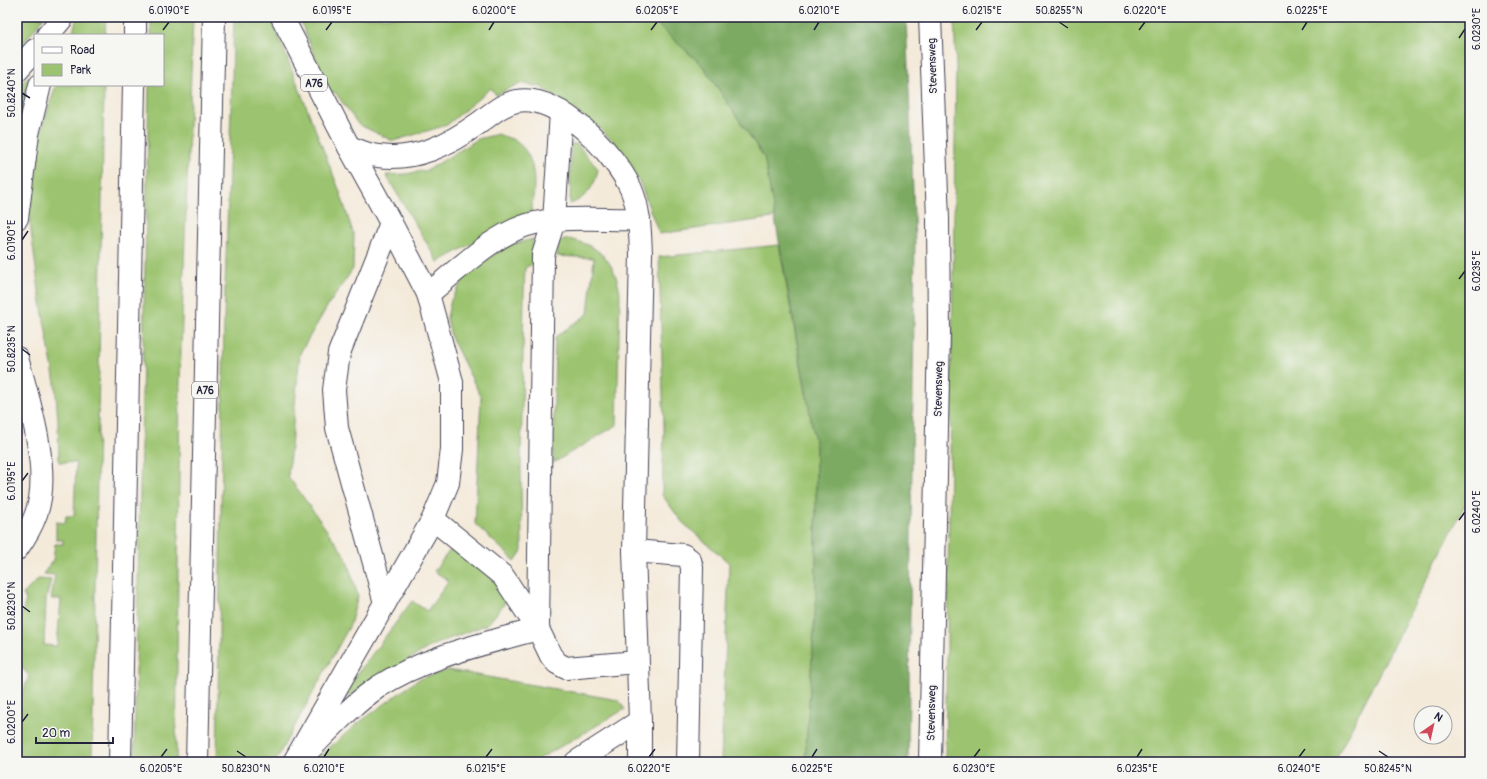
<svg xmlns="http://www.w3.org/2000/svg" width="1487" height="779" font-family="Pangolin,sans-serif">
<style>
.green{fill:#9cc470;stroke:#5f7356}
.forest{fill:#7daa62;stroke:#50664e}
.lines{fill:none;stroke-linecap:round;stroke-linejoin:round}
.minor-casing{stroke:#424053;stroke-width:24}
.highway-casing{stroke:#424053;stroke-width:24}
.minor{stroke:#fff;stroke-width:22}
.highway{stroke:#fff;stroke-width:22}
.ticks{fill:none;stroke:#22223b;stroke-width:1.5}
.labels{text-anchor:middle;stroke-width:3;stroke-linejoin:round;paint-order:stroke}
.shield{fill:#f6f6f2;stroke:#626272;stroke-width:1}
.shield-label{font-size:10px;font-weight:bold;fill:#22223b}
.street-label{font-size:11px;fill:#22223b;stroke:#f6f6f2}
.neatline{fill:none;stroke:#22223b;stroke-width:1.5}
.ticks-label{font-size:10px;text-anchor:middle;fill:#22223b}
</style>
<rect width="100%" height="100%" fill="#f6f6f2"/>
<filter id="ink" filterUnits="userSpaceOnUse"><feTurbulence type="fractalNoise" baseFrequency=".025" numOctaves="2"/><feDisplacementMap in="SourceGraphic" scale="8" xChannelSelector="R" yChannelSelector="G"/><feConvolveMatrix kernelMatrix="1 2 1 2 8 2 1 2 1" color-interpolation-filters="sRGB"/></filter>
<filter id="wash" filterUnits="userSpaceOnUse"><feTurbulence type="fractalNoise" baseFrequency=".012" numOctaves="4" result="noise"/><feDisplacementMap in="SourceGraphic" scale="16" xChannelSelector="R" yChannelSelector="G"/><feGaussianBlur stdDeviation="0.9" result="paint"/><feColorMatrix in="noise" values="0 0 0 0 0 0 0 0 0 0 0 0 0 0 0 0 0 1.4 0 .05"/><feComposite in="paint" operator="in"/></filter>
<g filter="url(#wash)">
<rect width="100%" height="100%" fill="#f4eada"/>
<g class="green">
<path d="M17,17H44L17,51Z"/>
<path d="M77,17H106L105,35H72Z"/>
<path d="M151,17H193L180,377L176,762H134L149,85H163V35H151Z"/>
<path d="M234,17H270L288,60L340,192L354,236L353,269L327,307L300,353L288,476L346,557L358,596L350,625L275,762H217L224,320Z"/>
<path d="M299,17H649L703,66L764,157L786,216L659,234L640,183L616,144L598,127L541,87L520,83L496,95L491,88L447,125L393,141L358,124L335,92L329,93Z"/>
<path d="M954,17H1470V480L1467,501L1334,762H945L954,216L956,67Z"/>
<path d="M30,75L17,135V87Z"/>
<path d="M56,85H104L92,762H17V706L29,676C25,671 19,665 17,660C13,649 22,612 26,600L23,594L38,579L51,580L46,599L44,645L57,646L61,599H51L55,575L43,574L53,560L55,544H63V540H56V522L65,523L66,516H74L76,463L59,462V460L58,420L55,383L39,291L29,216L40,134Z"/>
<path d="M498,134C504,137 513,138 518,143C538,158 535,190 531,212L438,262L386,175L406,174L428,170L478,139Z"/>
<path d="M571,144H577L598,169C596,185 586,199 570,204Z"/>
<path d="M533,239L532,264L525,268L524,291L521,468L522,551L515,561L475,524L481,397L451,337L447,318L451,300L464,279L492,255L510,245Z"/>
<path d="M568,239C599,245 614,260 620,292L617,425L553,463L555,337L588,314L594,258L557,256L559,242Z"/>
<path d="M779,245L816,447V599L805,762H721L729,563L682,522L662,495L664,430L659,257Z"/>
<path d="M455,549L501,585L505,603L488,624L433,645L335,704L412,601L427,611L449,581L434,571L450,550Z"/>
<path d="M448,670L618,700L625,709L534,762H316L321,755L357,724L419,679Z"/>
</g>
<path class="forest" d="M649,17H906L915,241L908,762H805L816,599V447L764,157L703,66Z"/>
</g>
<g filter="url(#ink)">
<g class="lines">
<defs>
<g id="minor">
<path d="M930,17L938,219L939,331L930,762"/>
<path d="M48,35L63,17"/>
<path d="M17,70L35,50"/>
<path d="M349,147C358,150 368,155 378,156C416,161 448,145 479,123C490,115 503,103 517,101C559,93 616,155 631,189C640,210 640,232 641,254L634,551L640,721V762"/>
<path d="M17,218L28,134L40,85"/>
<path d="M428,294C458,270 496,231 535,223C567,216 606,220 639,219"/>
<path d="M17,358C29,401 52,472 36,514C32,526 24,539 17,549"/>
<path d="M433,519L503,576L538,629L551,656L557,663L566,668L637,662"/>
<path d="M634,551L683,555L690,560L692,568L688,762"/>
<path d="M385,603L337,428L334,390L339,353L391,223"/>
<path d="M538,629L543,255L554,221L561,112"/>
<path d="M310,749C331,728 353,704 378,687C426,656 484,644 538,629"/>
<path d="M294,762L433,519L448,483L452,449V382L428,294L391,223L349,147"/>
<path d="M576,762L640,721"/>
</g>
<g id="highway">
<path d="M282,17L349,147"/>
<path d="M135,35V17"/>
<path d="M120,762L134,85"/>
<path d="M197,762L214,17"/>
</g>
</defs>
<use href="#minor" class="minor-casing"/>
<use href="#highway" class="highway-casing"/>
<use href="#minor" class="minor"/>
<use href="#highway" class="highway"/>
</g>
</g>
<path class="ticks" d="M1059,22L1068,28M163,30L169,22M326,30L332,22M489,30L494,22M651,30L657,22M814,30L819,22M976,30L982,22M1139,30L1145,22M1302,30L1307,22M1459,38L1465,29M22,93L30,98M22,240L28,231M1459,279L1465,271M22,349L30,355M22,481L28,473M1459,520L1465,512M22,606L30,612M22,722L28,714M237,751L246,757M1379,751L1388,757M161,757L167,749M324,757L329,749M486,757L492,749M649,757L655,749M812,757L817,749M974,757L980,749M1137,757L1142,749M1299,757L1305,749"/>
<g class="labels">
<g class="shield">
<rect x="301" y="75" width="26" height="16" rx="3"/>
<rect x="192" y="382" width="26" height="16" rx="3"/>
</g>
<g class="shield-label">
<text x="314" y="87">A76</text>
<text x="205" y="394">A76</text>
</g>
<g class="street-label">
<text transform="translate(932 66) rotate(-92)" y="4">Stevensweg</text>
<text transform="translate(938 389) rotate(-89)" y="4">Stevensweg</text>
<text transform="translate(931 713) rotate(-89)" y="4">Stevensweg</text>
</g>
</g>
<rect width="1487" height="779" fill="none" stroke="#f6f6f2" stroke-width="44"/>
<rect x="34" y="34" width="130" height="52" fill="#f6f6f2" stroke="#a1a1a9"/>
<rect x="42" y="47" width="20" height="6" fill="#ffffff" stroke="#a1a1a9"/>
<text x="70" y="54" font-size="12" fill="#22223b">Road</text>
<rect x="42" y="64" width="20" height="12" fill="#9cc470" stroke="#a1a1a9"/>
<text x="70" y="74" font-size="12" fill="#22223b">Park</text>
<g transform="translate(1433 725) rotate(34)"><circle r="19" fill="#f6f6f2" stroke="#a1a1a9"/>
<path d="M0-3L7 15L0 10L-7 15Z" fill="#d1495b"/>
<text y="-6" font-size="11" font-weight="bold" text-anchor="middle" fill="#22223b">N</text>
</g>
<path d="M36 737v6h77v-6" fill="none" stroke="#22223b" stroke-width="2"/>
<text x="42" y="737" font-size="12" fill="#22223b" stroke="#f6f6f2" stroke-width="3" paint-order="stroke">20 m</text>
<rect x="22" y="22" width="1443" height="735" class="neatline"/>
<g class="ticks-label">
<text x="169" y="14">6.0190°E</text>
<text x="332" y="14">6.0195°E</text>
<text x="494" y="14">6.0200°E</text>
<text x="657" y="14">6.0205°E</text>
<text x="819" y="14">6.0210°E</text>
<text x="982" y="14">6.0215°E</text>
<text x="1059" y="14">50.8255°N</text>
<text x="1145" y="14">6.0220°E</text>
<text x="1307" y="14">6.0225°E</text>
<text transform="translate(1476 29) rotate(-90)" y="4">6.0230°E</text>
<text transform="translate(11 93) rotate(-90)" y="4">50.8240°N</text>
<text transform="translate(11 240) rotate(-90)" y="4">6.0190°E</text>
<text transform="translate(1476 271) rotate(-90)" y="4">6.0235°E</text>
<text transform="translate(11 349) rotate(-90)" y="4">50.8235°N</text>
<text transform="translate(11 481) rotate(-90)" y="4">6.0195°E</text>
<text transform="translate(1476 512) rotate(-90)" y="4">6.0240°E</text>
<text transform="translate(11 606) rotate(-90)" y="4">50.8230°N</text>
<text transform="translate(11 722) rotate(-90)" y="4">6.0200°E</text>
<text x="161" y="772">6.0205°E</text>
<text x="246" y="772">50.8230°N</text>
<text x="324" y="772">6.0210°E</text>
<text x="486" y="772">6.0215°E</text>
<text x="649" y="772">6.0220°E</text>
<text x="812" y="772">6.0225°E</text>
<text x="974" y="772">6.0230°E</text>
<text x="1137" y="772">6.0235°E</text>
<text x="1299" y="772">6.0240°E</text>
<text x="1388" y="772">50.8245°N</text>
</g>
</svg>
